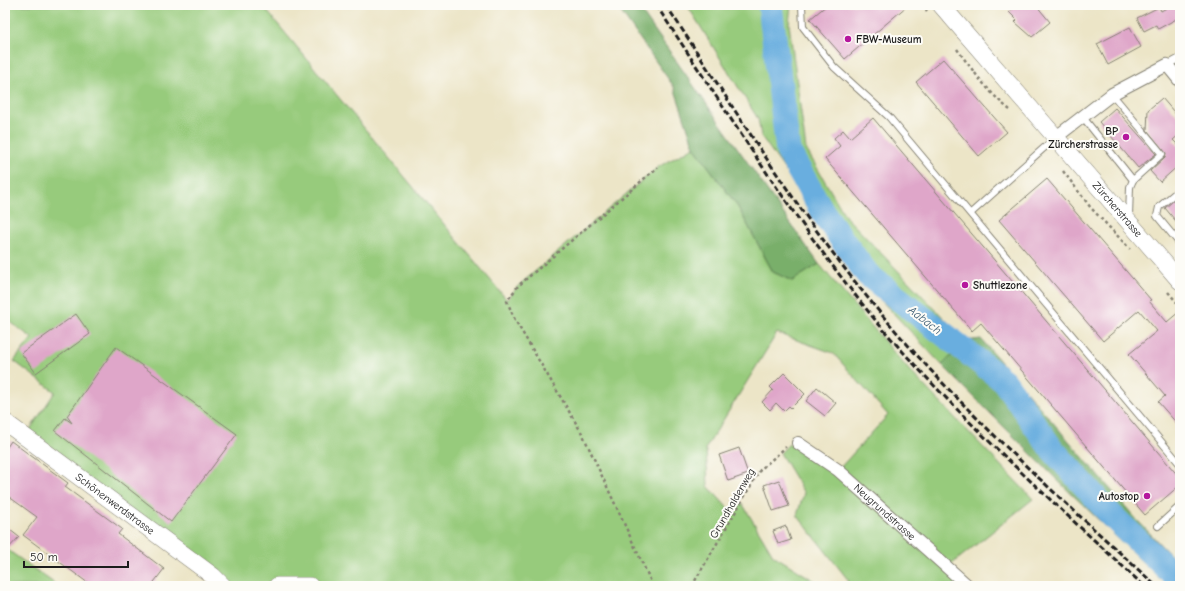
<svg xmlns="http://www.w3.org/2000/svg" width="1185" height="591" font-family="'Comic Neue',sans-serif">
<style>
.green{fill:#97cb7b;stroke:#5a744c}
.forest{fill:#79af6b;stroke:#4a6644}
.lines{fill:none;stroke-linecap:round;stroke-linejoin:round}
.river{stroke:#69aedf;stroke-width:25}
.building{fill:#dfa6c9}
.lane-casing{stroke:#848072;stroke-width:8}
.street-casing{stroke:#848072;stroke-width:14}
.secondary-casing{stroke:#848072;stroke-width:18}
.path{stroke:#848072;stroke-width:2.5;stroke-dasharray:3 3;stroke-linecap:butt}
.lane{stroke:#fff;stroke-width:6}
.street{stroke:#fff;stroke-width:12}
.secondary{stroke:#fff;stroke-width:17}
.rail{stroke:#1c1c1c;stroke-width:3;stroke-dasharray:6 3;stroke-linecap:butt}
.poi-dot{fill:#b5179e;stroke:#fdfcf7;stroke-width:1.5}
.labels{text-anchor:middle;stroke-width:4;stroke-linejoin:round;paint-order:stroke}
.poi-label{font-size:11px;font-weight:bold;fill:#1c1c1c;stroke:#fdfcf7;text-anchor:start}
.street-label{font-size:11px;fill:#1c1c1c;stroke:#fdfcf7}
.water-label{font-size:12px;font-style:italic;fill:#3f5e74;stroke:#fdfcf7}
</style>
<rect width="100%" height="100%" fill="#fdfcf7"/>
<filter id="ink" filterUnits="userSpaceOnUse"><feTurbulence type="fractalNoise" baseFrequency=".025" numOctaves="2"/><feDisplacementMap in="SourceGraphic" scale="8" xChannelSelector="R" yChannelSelector="G"/><feConvolveMatrix kernelMatrix="1 2 1 2 8 2 1 2 1" color-interpolation-filters="sRGB"/></filter>
<filter id="wash" filterUnits="userSpaceOnUse"><feTurbulence type="fractalNoise" baseFrequency=".012" numOctaves="4" result="noise"/><feDisplacementMap in="SourceGraphic" scale="16" xChannelSelector="R" yChannelSelector="G"/><feGaussianBlur stdDeviation="0.9" result="paint"/><feColorMatrix in="noise" values="0 0 0 0 0 0 0 0 0 0 0 0 0 0 0 0 0 1.4 0 .05"/><feComposite in="paint" operator="in"/></filter>
<g filter="url(#wash)">
<rect width="100%" height="100%" fill="#ece5c7"/>
<g class="green">
<path d="M5,5H262L507,300L518,286L658,167L694,147L738,207L773,272L792,281L819,264L908,369L1033,499L947,568L968,586H843L849,581L797,515L804,493L780,453L788,445L798,443L838,470L888,415L833,353L777,333L706,448L708,486L734,515L742,503L773,555L823,586H223L25,437L55,392L14,361L32,338L5,318Z"/>
<path d="M687,5H791L789,24L806,149L846,217L966,341L942,365L862,280L761,136L758,119Z"/>
<path d="M5,548L58,586H5Z"/>
</g>
<g class="forest">
<path d="M613,5H637L819,264L792,281L773,272L738,207L694,147L674,87L618,8Z"/>
<path d="M981,339L1137,520L1180,565V586H1168L1058,481L942,365L966,341Z"/>
</g>
<g class="lines">
<path class="river" d="M770,5L788,151L822,211L845,244L868,275L1004,381L1051,448L1112,516L1180,581"/>
</g>
<g id="blocks">
<g class="building">
<path d="M827,5H908L845,59L810,19Z"/>
<path d="M1017,5H1036L1050,22L1032,37L1015,22L1017,20L1009,12Z"/>
<path d="M1172,5H1180V17L1158,29L1156,25L1144,31L1137,18L1159,7L1161,11Z"/>
<path d="M1130,27L1141,47L1108,65L1097,44Z"/>
<path d="M943,59L1007,132L979,156L916,82Z"/>
<path d="M1162,98L1180,119V134L1173,140L1180,147V164L1160,182L1150,171L1165,157L1166,153L1147,130L1148,110Z"/>
<path d="M1115,108L1156,154L1138,168L1099,122Z"/>
<path d="M873,118L1180,478V485L1145,515L981,323L972,331L825,159L840,146L834,138L843,130L850,138Z"/>
<path d="M1047,179L1151,300L1149,301L1167,322L1180,311V427L1158,402L1165,396L1129,354L1157,331L1139,310L1103,341L999,220Z"/>
<path d="M1180,195V226L1165,208Z"/>
<path d="M76,314L90,334L36,373L21,353Z"/>
<path d="M116,347L237,434L171,522L55,431L65,418L72,423L67,416Z"/>
<path d="M784,373L805,394L791,408L789,406L784,411L776,403L770,410L762,402L773,390L770,387Z"/>
<path d="M817,387L836,403L825,416L806,401Z"/>
<path d="M11,441L68,483L65,487L122,529L118,534L164,569L151,586H92L23,535L37,517L5,494V450Z"/>
<path d="M739,448L748,474L728,481L719,455Z"/>
<path d="M779,480L789,506L773,511L764,485Z"/>
<path d="M5,526L19,537L5,552Z"/>
<path d="M786,526L791,540L778,544L773,531Z"/>
</g>
</g>
</g>
<g filter="url(#ink)">
<use href="#blocks" fill-opacity="0" stroke="#848072" stroke-width="1"/>
<g class="lines">
<defs>
<g id="lane">
<path d="M802,5L803,27L834,67L889,117L1180,464"/>
<path d="M1167,65L1180,58"/>
<path d="M1112,94L1162,154L1133,180L1130,187L1129,216"/>
<path d="M1082,116L1133,180"/>
<path d="M1180,189L1159,207L1157,216L1180,244"/>
<path d="M971,213L1054,139"/>
<path d="M1158,526L1180,506"/>
</g>
<g id="street">
<path d="M1055,138L1112,94L1167,65L1180,81"/>
<path id="s1" d="M798,443L838,470L968,586"/>
</g>
<g id="secondary">
<path id="s2" d="M941,5L1180,281"/>
<path id="s3" d="M5,422L213,576L223,586"/>
<path d="M277,586H310"/>
</g>
</defs>
<use href="#lane" class="lane-casing"/>
<use href="#street" class="street-casing"/>
<use href="#secondary" class="secondary-casing"/>
<g class="path">
<path d="M922,5L927,11"/>
<path d="M957,49C973,71 989,93 1010,110"/>
<path d="M1063,171L1091,208L1130,249"/>
<path d="M1168,292L1180,306"/>
<path d="M653,586L583,435L515,320L507,301L518,286L658,167"/>
<path d="M692,586L760,470L786,447"/>
</g>
<use href="#lane" class="lane"/>
<use href="#street" class="street"/>
<use href="#secondary" class="secondary"/>
<g class="rail">
<path d="M656,5C729,114 797,227 882,328C962,421 1054,503 1144,586"/>
<path d="M666,5C737,112 804,224 888,322C969,418 1064,501 1156,586"/>
</g>
</g>
</g>
<g class="poi-dot">
<circle cx="848" cy="39" r="4"/>
<circle cx="1126" cy="137" r="4"/>
<circle cx="965" cy="285" r="4"/>
<circle cx="1147" cy="496" r="4"/>
</g>
<g class="labels">
<g class="poi-label">
<text x="856" y="43">FBW-Museum</text>
<text x="1118" y="135" text-anchor="end">BP<tspan x="1118" dy="13">Zürcherstrasse</tspan></text>
<text x="973" y="289">Shuttlezone</text>
<text x="1139" y="500" text-anchor="end">Autostop</text>
</g>
<g class="street-label">
<text dy="4" stroke="none"><textPath href="#s2" startOffset="270">Zürcherstrasse</textPath></text>
<text dy="4" stroke="none"><textPath href="#s3" startOffset="137">Schönenwerdstrasse</textPath></text>
<text transform="translate(732 503) rotate(-60)" y="4">Grundhaldenweg</text>
<text dy="4" stroke="none"><textPath href="#s1" startOffset="111">Neugrundstrasse</textPath></text>
</g>
<g class="water-label">
<text transform="translate(925 320) rotate(38)" y="4">Aabach</text>
</g>
</g>
<rect width="1185" height="591" fill="none" stroke="#fdfcf7" stroke-width="20"/>
<path d="M24 561v6h104v-6" fill="none" stroke="#1c1c1c" stroke-width="2"/>
<text x="30" y="561" font-size="12" fill="#1c1c1c" stroke="#fdfcf7" stroke-width="3" paint-order="stroke">50 m</text>
</svg>
